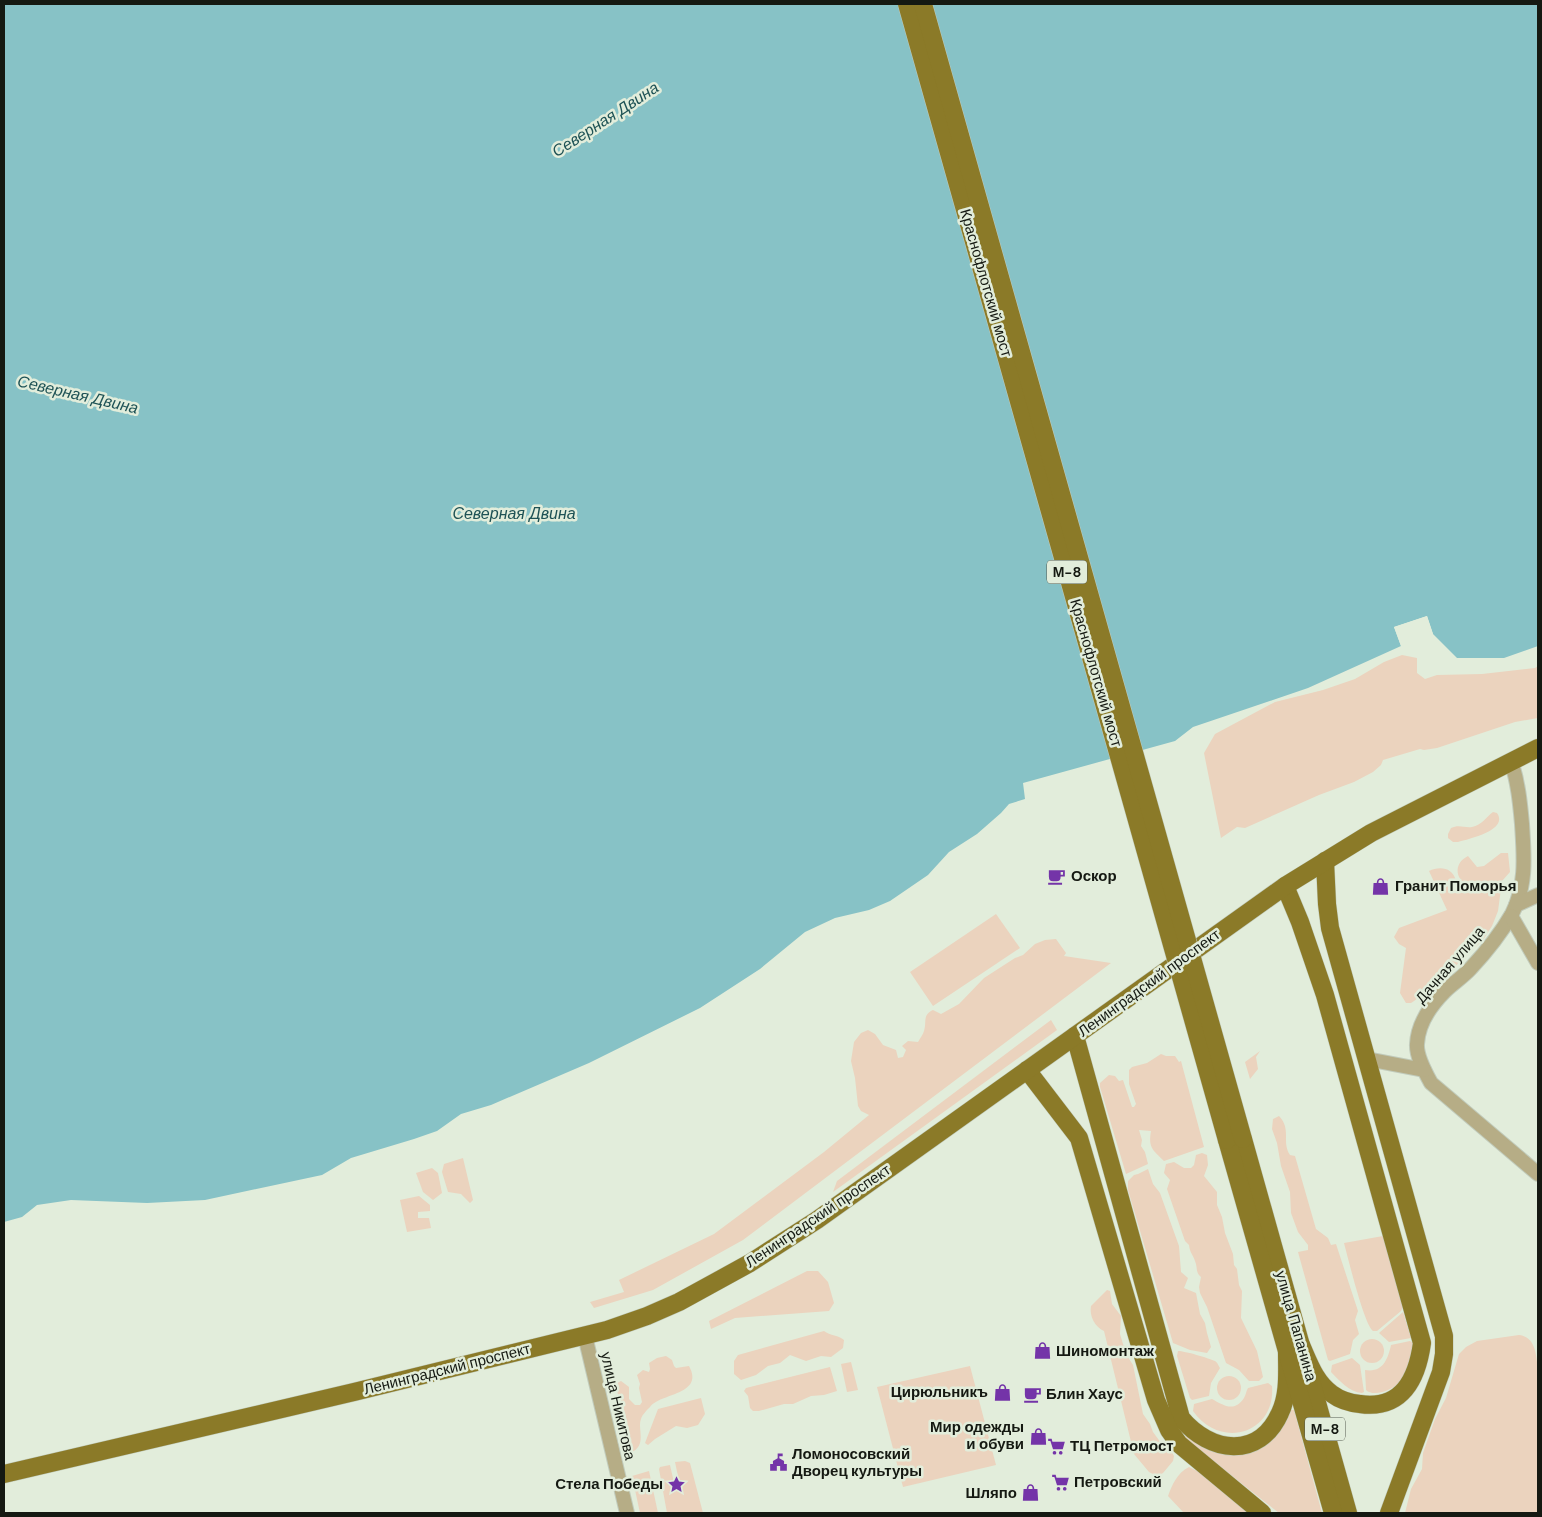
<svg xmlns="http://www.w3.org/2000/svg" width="1542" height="1517" font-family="'DM Sans',sans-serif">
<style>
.green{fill:#ebd3be}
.water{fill:#87c2c6}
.pier{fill:#e2eddb}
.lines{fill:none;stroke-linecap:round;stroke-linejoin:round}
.minor-casing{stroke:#c1cbbb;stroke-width:16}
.major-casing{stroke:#c1cbbb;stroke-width:19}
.minor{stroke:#b6ad86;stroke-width:14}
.major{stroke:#8b7a28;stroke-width:18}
.major-bridge-casing{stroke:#c1cbbb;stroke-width:19;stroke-linecap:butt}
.major-bridge{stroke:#8b7a28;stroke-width:18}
.labels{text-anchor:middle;stroke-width:5;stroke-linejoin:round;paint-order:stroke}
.shield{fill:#e2eddb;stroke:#52594e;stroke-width:1}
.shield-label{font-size:14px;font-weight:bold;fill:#151912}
.street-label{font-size:15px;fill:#151912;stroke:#e2eddb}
.poi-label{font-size:15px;font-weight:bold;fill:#151912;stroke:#e2eddb;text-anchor:start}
.water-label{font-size:16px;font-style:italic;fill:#1e5255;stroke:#e2eddb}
</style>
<rect width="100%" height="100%" fill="#e2eddb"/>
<g class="green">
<path d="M1402,655L1417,658V673L1425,679L1437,675L1482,674L1535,668L1538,666V718L1515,722L1437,748L1424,750L1420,749L1383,760L1381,765L1373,772L1354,782L1319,795L1245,828L1237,827L1221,838L1204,753L1215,734L1275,702L1323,690L1355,679L1384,662Z"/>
<path d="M1493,812L1497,813C1509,830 1469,839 1458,842H1453L1448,838V834L1451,828C1459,824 1464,828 1472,827C1482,825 1486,817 1493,812Z"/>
<path d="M1501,853H1508L1510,872L1502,881L1498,911L1492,926L1483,940L1441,980L1414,1001L1411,1003H1406L1400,993L1406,948L1399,944L1394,937L1399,928L1447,910L1429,871C1439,866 1453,867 1456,881C1457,885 1456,889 1457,893L1464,892L1466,885C1455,877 1454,863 1468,856L1477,867L1484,866Z"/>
<path d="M996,914L1020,948L933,1006L910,972Z"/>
<path d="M1056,939L1066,953L1064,956L1111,963L743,1240L653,1290L594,1308L590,1302L624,1292L619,1280L714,1234L824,1152L869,1115L861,1111L858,1106L855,1078L851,1061L854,1042L861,1033L868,1030L875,1034L883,1045L896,1050L898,1058L903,1057L906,1050L902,1046L908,1041L918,1042C920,1038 923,1035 924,1031C927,1022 922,1015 933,1010L941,1014L959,1004L984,978L1015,958L1023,955L1035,944L1045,940Z"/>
<path d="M1051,1020L1057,1030L833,1192L837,1181Z"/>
<path d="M1260,1051L1256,1057L1258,1069L1250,1079L1245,1062Z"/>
<path d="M1161,1054L1166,1056H1175L1179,1062L1181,1061L1204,1147L1164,1161C1153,1150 1148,1148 1151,1131L1139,1130L1142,1140L1141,1146L1145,1152L1148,1164L1126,1174L1100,1087V1083L1109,1075L1115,1076L1119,1081L1123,1080L1132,1107H1134L1136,1104L1129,1084V1070L1132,1067L1147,1063Z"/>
<path d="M1279,1116C1292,1130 1281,1141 1290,1155L1295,1156L1316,1229L1328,1238L1331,1245L1336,1244L1358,1311L1355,1320L1359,1334L1353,1340L1350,1354L1330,1361L1328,1360L1298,1252L1308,1250V1245L1298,1232L1291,1213L1290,1192L1281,1166L1277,1143L1272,1129L1273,1119Z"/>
<path d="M1202,1153L1207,1155L1208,1165L1204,1176L1217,1192V1205L1222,1217L1225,1233L1233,1254L1234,1265L1237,1269L1239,1285L1242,1291L1241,1318L1257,1351L1263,1377L1259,1381H1249L1239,1370L1226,1363L1207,1307L1200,1293L1199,1287L1201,1277C1195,1272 1198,1268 1195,1261C1192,1253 1190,1253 1189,1245L1185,1241L1167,1189L1170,1180L1164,1173L1166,1164L1174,1162L1184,1168H1191L1194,1165L1196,1155Z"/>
<path d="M463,1158L473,1200L470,1203L461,1194L448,1192L442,1172L444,1164Z"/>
<path d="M432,1168L438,1173L442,1193L433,1200L423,1192L416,1173Z"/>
<path d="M1148,1169L1153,1184L1160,1193L1179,1246L1181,1272L1188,1278L1184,1288L1196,1293L1200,1314L1205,1323L1207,1333L1211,1347L1207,1353L1190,1350L1173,1343L1128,1190V1181L1134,1175L1138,1174Z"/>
<path d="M419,1196L430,1205V1211L418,1212V1218H429L431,1228L407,1232L400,1200Z"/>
<path d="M1383,1236L1403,1307L1401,1311L1377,1331H1373C1364,1324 1348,1258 1344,1243Z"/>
<path d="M807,1271H818L828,1282L834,1303L829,1311L735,1318L711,1329L709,1321Z"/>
<path d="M1107,1290L1110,1291L1112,1304L1121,1316L1120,1334L1126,1354L1133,1365L1143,1414L1150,1424L1153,1432L1161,1443L1171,1451L1174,1456L1173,1461L1163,1473L1157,1476L1149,1472L1134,1454L1104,1331C1095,1327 1089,1316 1091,1306Z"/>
<path d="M1403,1312L1411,1338L1389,1342L1379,1333Z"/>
<path d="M824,1331C830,1336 839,1335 844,1340L843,1348L831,1357L821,1356L806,1361L790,1355L780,1363L768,1366L756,1375L741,1380L734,1374V1361L738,1355Z"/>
<path d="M1519,1335C1536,1337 1536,1355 1538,1369V1513H1405L1411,1489L1422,1469L1423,1453L1435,1419L1446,1398L1459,1354L1466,1347L1477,1341Z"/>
<circle cx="1372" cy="1351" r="12"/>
<path d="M1410,1341L1413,1343C1414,1354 1409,1371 1402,1380C1395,1389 1374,1398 1366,1390L1365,1370C1383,1373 1388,1359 1391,1345Z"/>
<path d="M1178,1351C1185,1351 1208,1358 1215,1361C1218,1363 1218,1365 1220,1368L1211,1383L1209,1396L1192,1400L1190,1398L1177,1356Z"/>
<path d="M666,1356L672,1360L674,1366L676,1368L689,1366C705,1395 660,1393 650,1407C647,1410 642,1415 641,1419C637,1429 648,1446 630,1453L629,1451L630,1442L623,1420L622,1402L617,1392V1383L621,1381L629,1387V1399L635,1405H640L642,1402L639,1388L640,1384L637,1375L643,1370L649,1372L650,1369L649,1363L657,1358Z"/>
<path d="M1352,1358L1360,1365L1364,1392L1362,1393C1349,1392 1340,1381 1331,1372L1332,1365Z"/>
<path d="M851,1362L858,1390L847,1392L841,1364Z"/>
<path d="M970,1366L996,1465L903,1487L877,1387Z"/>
<path d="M830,1367L837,1391L824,1395L811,1396L793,1404H784L759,1411H753L750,1408L748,1396L744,1391L746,1388Z"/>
<circle cx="1229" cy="1388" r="12"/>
<path d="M1268,1383L1272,1386C1276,1434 1220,1450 1193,1411L1194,1404L1212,1399C1223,1405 1234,1413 1244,1398C1246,1395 1246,1391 1248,1388Z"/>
<path d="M701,1398L705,1414L698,1425L687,1428L676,1426L655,1439L648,1445L645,1443L658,1409Z"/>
<path d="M1290,1410H1294L1322,1513H1279L1190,1443L1185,1436L1186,1435C1199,1446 1217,1455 1236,1454Z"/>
<path d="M685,1461L690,1463L703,1513H667L659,1469L660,1467L670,1465L675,1487L680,1486L675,1462Z"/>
<path d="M1189,1467L1199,1472L1250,1513H1184L1168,1496C1172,1485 1177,1473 1189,1467Z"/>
<path d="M649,1471L658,1513H640L632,1476Z"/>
</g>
<path class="water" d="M4,4H1538V646L1504,658H1457L1433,634L1427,616L1394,627L1401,646L1308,688L1193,727L1175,741L1023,783L1025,799L1009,804L1001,813L977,834L949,852L928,875L890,901L869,910L835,918L805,932L760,969L700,1008L589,1063L491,1105L461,1114L437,1131L414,1139L351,1158L322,1175L205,1200L147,1203L71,1200L37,1205L22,1217L4,1222Z"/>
<path class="pier" d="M1427,616L1433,634L1431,635L1425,619L1397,629L1403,645L1401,646L1394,627Z"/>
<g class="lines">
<defs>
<g id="minor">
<path d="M1511,761C1518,782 1520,802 1522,824C1524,856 1527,884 1512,914C1501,933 1486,952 1471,968C1463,977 1453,983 1445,991C1431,1005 1418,1024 1417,1044C1416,1056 1425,1072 1431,1083L1538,1174"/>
<path d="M1516,905L1538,895"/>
<path d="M1511,916L1538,963"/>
<path d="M1367,1059L1424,1070"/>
<path d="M585,1336L627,1513"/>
</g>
<g id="major">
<path d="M1325,861L1327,904L1330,928L1444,1336V1354L1441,1372L1389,1513"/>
<path d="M1285,886L1300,922L1325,995L1422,1343C1417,1379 1402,1410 1360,1404C1350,1403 1340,1400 1332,1394C1315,1382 1309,1363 1301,1345"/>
<path d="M1075,1036L1181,1418C1210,1453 1259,1460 1280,1413C1289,1394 1287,1372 1287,1352"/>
<path d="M1027,1070L1079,1138L1156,1400L1169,1430L1179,1444L1262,1513"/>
<path d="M1243,1139L1348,1513"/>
<path d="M1227,1140L1333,1513"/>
<path d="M4,1474L354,1392L607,1330L647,1316L679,1302L750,1263L817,1220L1285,886L1371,833L1538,748"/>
</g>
</defs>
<use href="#minor" class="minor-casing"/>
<use href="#major" class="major-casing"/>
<use href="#minor" class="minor"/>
<use href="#major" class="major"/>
<defs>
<g id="major-bridge">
<path d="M907,4L1227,1140"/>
<path d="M923,4L1243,1139"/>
</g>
</defs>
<use href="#major-bridge" class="major-bridge-casing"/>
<use href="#major-bridge" class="major-bridge"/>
</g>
<defs>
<symbol id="cafe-bare" viewBox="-9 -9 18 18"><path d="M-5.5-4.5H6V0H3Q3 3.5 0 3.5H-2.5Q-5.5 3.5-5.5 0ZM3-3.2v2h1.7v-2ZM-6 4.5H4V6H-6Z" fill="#7434a8" stroke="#e2eddb" stroke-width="2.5" paint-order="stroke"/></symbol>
<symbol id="shop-bare" viewBox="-9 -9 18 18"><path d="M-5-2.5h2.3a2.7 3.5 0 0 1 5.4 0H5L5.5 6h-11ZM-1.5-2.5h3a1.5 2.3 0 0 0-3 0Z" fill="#7434a8" stroke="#e2eddb" stroke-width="2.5" paint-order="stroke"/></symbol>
<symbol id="supermarket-bare" viewBox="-9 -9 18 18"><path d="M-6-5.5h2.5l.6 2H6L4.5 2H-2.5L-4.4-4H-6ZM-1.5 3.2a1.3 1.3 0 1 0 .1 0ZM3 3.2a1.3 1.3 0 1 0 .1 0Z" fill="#7434a8" stroke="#e2eddb" stroke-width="2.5" paint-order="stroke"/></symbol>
<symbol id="civic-bare" viewBox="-9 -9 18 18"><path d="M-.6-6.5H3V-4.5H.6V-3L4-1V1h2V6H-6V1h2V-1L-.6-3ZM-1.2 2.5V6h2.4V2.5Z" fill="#7434a8" stroke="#e2eddb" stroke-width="2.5" paint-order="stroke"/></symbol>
<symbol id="sight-bare" viewBox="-9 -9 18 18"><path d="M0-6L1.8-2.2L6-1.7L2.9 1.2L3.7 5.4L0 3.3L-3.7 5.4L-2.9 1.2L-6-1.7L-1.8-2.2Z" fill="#7434a8" stroke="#e2eddb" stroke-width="2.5" paint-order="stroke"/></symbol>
</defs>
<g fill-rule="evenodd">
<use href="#cafe-bare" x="1044" y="864" width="25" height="25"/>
<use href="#shop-bare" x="1368" y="874" width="25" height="25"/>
<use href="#shop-bare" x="1030" y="1338" width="25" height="25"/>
<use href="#shop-bare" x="990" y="1380" width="25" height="25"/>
<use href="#cafe-bare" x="1020" y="1382" width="25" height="25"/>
<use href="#shop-bare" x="1026" y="1424" width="25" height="25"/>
<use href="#supermarket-bare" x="1044" y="1434" width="25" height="25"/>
<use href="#civic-bare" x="766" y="1450" width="25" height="25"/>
<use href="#supermarket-bare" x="1048" y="1470" width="25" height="25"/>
<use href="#sight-bare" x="664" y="1472" width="25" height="25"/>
<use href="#shop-bare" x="1018" y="1480" width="25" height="25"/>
</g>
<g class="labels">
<g class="shield">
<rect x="1047" y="560.5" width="40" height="23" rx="4"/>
<rect x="1305" y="1417.5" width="40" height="23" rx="4"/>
</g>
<g class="shield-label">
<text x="1067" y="577">М-8</text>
<text x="1325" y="1434">М-8</text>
</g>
<g class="street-label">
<text transform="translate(986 283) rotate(74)" y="5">Краснофлотский мост</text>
<text transform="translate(1096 673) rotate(74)" y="5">Краснофлотский мост</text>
<text transform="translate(1450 965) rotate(-49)" y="5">Дачная улица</text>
<text transform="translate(1149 983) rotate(-36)" y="5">Ленинградский проспект</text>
<text transform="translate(818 1216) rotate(-34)" y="5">Ленинградский проспект</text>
<text transform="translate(1296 1326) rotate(74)" y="5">улица Папанина</text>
<text transform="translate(447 1369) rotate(-14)" y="5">Ленинградский проспект</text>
<text transform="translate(618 1406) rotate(77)" y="5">улица Никитова</text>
</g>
<g class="poi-label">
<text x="1071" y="881">Оскор</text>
<text x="1395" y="891">Гранит Поморья</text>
<text x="1056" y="1356">Шиномонтаж</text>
<text x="988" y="1397" text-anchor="end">Цирюльникъ</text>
<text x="1046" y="1399">Блин Хаус</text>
<text x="1024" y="1432" text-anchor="end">Мир одежды<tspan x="1024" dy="17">и обуви</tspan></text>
<text x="1070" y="1451">ТЦ Петромост</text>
<text x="792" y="1459">Ломоносовский<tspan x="792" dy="17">Дворец культуры</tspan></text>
<text x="1074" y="1487">Петровский</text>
<text x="663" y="1489" text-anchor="end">Стела Победы</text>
<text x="1017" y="1498" text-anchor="end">Шляпо</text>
</g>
<g class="water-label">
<text transform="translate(605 119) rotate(-33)" y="6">Северная Двина</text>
<text transform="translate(78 394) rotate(13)" y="6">Северная Двина</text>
<text x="514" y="519">Северная Двина</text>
</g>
</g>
<rect width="1542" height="1517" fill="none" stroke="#151912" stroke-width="10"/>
</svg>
